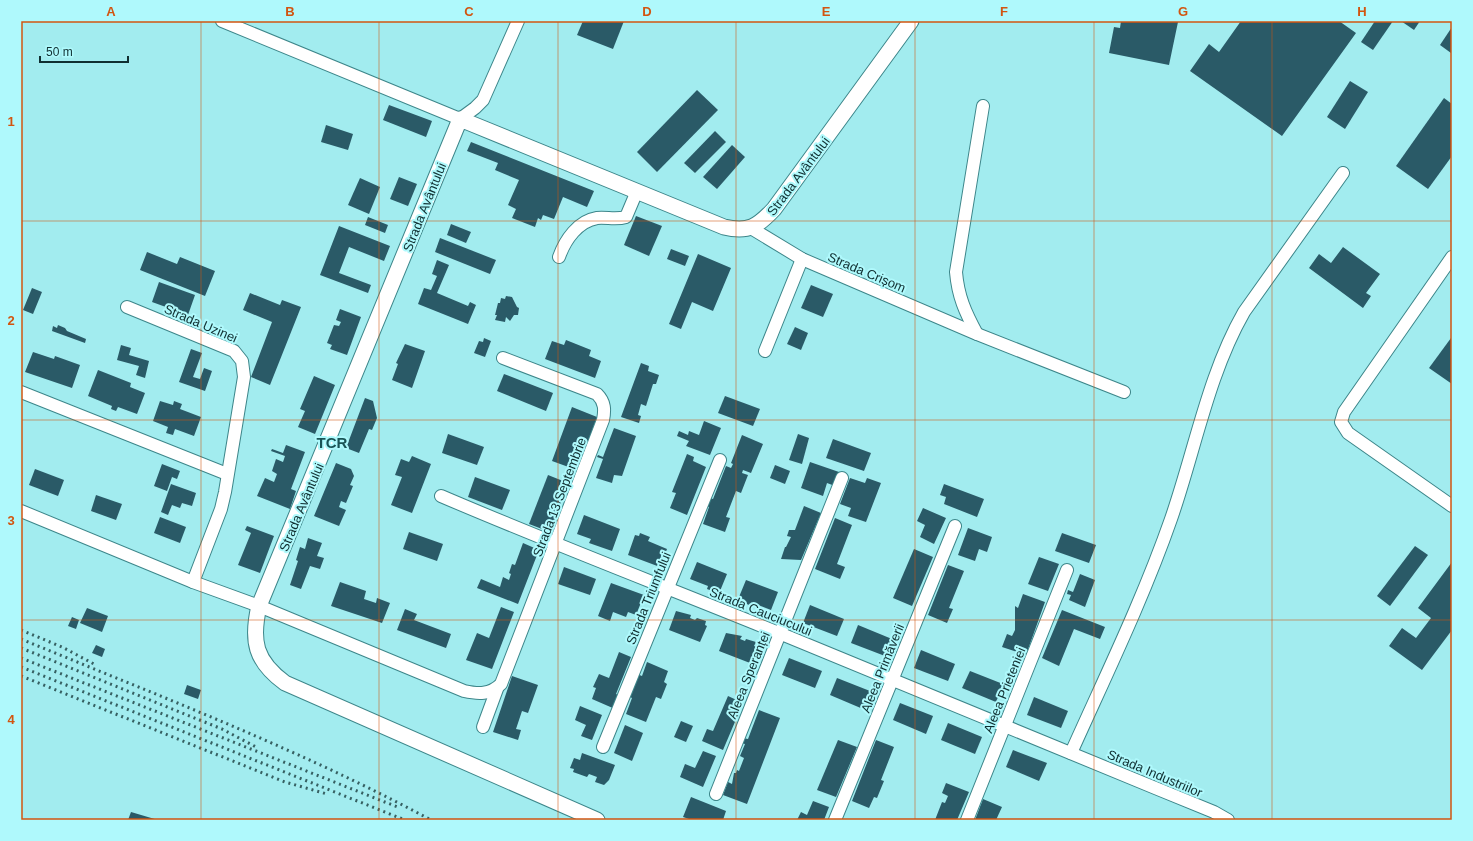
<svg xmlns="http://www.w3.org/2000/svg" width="1473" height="841" font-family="Arial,sans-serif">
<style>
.building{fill:#2a5a67}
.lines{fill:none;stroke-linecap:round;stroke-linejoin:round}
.minor-casing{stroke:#3d868a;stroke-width:14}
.major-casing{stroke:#3d868a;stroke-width:17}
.minor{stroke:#fff;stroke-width:12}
.major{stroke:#fff;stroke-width:15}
.rail{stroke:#366062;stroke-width:3;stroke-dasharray:2 4;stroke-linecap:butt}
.grid{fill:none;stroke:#d25510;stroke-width:1;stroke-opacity:0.55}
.labels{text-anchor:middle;stroke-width:4;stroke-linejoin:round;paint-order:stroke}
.street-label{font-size:13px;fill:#102f31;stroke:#aff9fc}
.quarter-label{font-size:15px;font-weight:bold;fill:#1a5456;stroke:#aff9fc}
.neatline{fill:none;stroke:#d25510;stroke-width:1.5}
.grid-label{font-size:13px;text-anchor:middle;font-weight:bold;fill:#d25510}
</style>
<rect width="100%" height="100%" fill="#a2ecef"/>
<g class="building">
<path d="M583,21H624L613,49L577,35Z"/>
<path d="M1121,21L1178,22L1169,65L1109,53L1114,27L1120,28Z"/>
<path d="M1241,21H1339L1356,33L1282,136L1190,71L1209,44L1219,52Z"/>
<path d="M1375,21H1393L1373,50L1361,42Z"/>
<path d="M1401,21H1420L1414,30Z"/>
<path d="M1452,27V51L1451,53L1440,45Z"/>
<path d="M1350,81L1368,92L1345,129L1327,117Z"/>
<path d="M697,90L718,110L657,172L637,152Z"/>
<path d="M1444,98L1452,104V156L1428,189L1396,166Z"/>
<path d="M389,105L432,121L426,137L383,120Z"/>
<path d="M326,125L353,134L348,150L321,142Z"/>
<path d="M715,131L726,142L695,173L684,163Z"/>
<path d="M471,142L594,191L587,207L563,197L554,219L543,215L541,220L538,218L535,227L512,218L516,209L508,205L519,180L495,170L498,163L467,151Z"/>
<path d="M732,145L745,157L717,189L703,177Z"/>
<path d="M399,177L417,184L408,206L390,199Z"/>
<path d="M360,178L380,187L369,214L348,205Z"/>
<path d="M636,216L662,226L649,256L624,245Z"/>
<path d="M368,217L388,225L385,233L365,225Z"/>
<path d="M451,224L471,232L466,243L447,235Z"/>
<path d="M339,226L390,246L384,261L349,247L339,273L371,285L368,293L320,275Z"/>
<path d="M440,238L496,260L490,274L435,252Z"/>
<path d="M1343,247L1380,274L1366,293L1371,296L1363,308L1309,268L1319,254L1331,263Z"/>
<path d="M671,249L689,256L685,266L667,259Z"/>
<path d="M147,252L177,264L180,257L215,271L205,296L140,270Z"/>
<path d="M698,254L731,268L713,311L692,302L681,329L669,324Z"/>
<path d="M437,260L449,265L437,293L468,306L470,302L476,305L468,324L418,304L424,288L431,290L437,276L432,274Z"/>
<path d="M159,282L195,295L188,315L152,302Z"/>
<path d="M811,285L833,294L823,317L801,308Z"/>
<path d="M32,288L42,292L33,314L23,310Z"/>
<path d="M250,293L280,305L282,300L301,307L270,385L251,377L272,322L243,310Z"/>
<path d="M506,296L512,297L517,307L519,308L518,315H514L510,321L506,317L505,322L495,320L497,315H495L498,303H500L501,298L505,299Z"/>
<path d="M340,309L361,317L347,355L330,349L332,345L327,343L334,325L339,326L341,322L336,320Z"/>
<path d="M58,325L65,328L67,331L86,339L85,343L52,331L53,326L57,328Z"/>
<path d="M795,327L808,333L801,350L787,344Z"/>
<path d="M484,338L491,341L485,357L474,353L479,341L483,342Z"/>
<path d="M1451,338L1452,339V384L1429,368Z"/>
<path d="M566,340L591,350L589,356L601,361L595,378L545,359L552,341L564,345Z"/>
<path d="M405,344L425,351L412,388L392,380L398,364L396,363Z"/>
<path d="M121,345L131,348L129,355L149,361L145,378L136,375L139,366L117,360Z"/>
<path d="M191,349L202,353L193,377L200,379L204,368L212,371L205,391L179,382Z"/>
<path d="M33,352L54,359L55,356L80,365L72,388L25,372Z"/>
<path d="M641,363L649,366L648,371L659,375L656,384H653L646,406L641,404L638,415L641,416L639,423L621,417Z"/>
<path d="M98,370L131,383L130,387L145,393L137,414L118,407L116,411L111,409L112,406L88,396Z"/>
<path d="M504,374L553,393L546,411L497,391Z"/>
<path d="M314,376L335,385L315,434L298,427L305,411L300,409Z"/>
<path d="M725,396L760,409L753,426L718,413Z"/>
<path d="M365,398L373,401L377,418L372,430L369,429L359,453L346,448Z"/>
<path d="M160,401L173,405L174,401L182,404L180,409L201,417L194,436L175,429L173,435L166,433L168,427L153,421Z"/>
<path d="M572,407L597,417L590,436L592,437L589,447L583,445L574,469L552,461Z"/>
<path d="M704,421L721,428L710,455L686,446L689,441L677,436L679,431L688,435L689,431L699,435Z"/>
<path d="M614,428L636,436L622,476L614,475L612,483L596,478L603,459L597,457L598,455L603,457Z"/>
<path d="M448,434L484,447L477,465L442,453Z"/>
<path d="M798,434L809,438L802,464L789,460Z"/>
<path d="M742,435L763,444L751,473L743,470L742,473L748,475L741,493L736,491L726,517L730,518L725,532L703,524L709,507L705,506L708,497L713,499L726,466L731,468L733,464L731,463Z"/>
<path d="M833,439L871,453L864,471L826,458Z"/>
<path d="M286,445L305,452L291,489L296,491L290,509L257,496L265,478L274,482L277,474L272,471L276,459L283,462L285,456L271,451L272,449L283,453Z"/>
<path d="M687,454L694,457L693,461L706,467L687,515L670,508L676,493L672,492Z"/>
<path d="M412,456L431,464L412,513L391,505L402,477L395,475L401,459L409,462Z"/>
<path d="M810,462L839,472L835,486L827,483L823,496L801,488Z"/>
<path d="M336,463L351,469L354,476L350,485L353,486L346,503L341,501L339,507L346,510L339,526L314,516Z"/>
<path d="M162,464L180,471L177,479L172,477L167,491L154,486Z"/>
<path d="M775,465L790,471L785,484L770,478Z"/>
<path d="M35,469L64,480L58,496L29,485Z"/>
<path d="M548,475L568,483L550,532L529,524Z"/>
<path d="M475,477L510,490L502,510L468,497Z"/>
<path d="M850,478L865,483L867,478L881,483L866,522L848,516L851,508L840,504Z"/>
<path d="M171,484L196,493L192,506L182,503L180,508L172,505L168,515L161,512Z"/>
<path d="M944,484L984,499L977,517L944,504L946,497L940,495Z"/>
<path d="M96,495L122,504L116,520L91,511Z"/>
<path d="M804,506L821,513L801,560L781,559L785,547H786L791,537L787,536L789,530H795Z"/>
<path d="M923,508L946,518L934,544L920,537L925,525L917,521Z"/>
<path d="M584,515L620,529L612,551L589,543L591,539L577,534Z"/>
<path d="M160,517L186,527L180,543L154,533Z"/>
<path d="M835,518L852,525L837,564L845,567L840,579L815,569Z"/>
<path d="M247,526L274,536L260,573L238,565L251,533L245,530Z"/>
<path d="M968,528L992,537L987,552L979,549L975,561L958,555Z"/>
<path d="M409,532L443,544L437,561L403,549Z"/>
<path d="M640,533L650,537L648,541L667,549L660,567L628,555L635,535L639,536Z"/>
<path d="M1062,533L1096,545L1089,563L1055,551Z"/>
<path d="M308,538L322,543L317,556L324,558L320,569L310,566L301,589L290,585L298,561L296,560L300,547L305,549Z"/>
<path d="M523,543L539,550L518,604L477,588L481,579L500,587L503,577L509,580L511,574L509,573L512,564L515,565Z"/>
<path d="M1415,546L1428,555L1390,606L1377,596Z"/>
<path d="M914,549L933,557L912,606L893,598Z"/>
<path d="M1039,557L1059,564L1048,591L1028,584Z"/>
<path d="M697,562L727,574L720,591L716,589L715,592L707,589L708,586L690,579Z"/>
<path d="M1452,562V630L1422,670L1389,646L1402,628L1416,638L1431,618L1418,608Z"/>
<path d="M948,565L964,571L949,608L953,609L947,623L928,615Z"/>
<path d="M564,567L596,579L590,595L558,584Z"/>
<path d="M1080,574L1095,580L1085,607L1069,600L1071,595L1067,594L1068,590L1073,592Z"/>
<path d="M746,580L778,592L771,610L753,603L752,606L744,603L745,600L739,597Z"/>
<path d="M340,582L366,591L364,599L376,603L377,598L390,603L382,623L331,606Z"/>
<path d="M611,583L644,595L636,615L628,612L626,617L613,612L610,621L598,616Z"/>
<path d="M1023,594L1045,602L1026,655L1002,647L1007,634L1012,636L1015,630V606L1018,608Z"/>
<path d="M810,605L844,619L837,636L803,623Z"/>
<path d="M501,607L514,612L492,669L466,660L477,633L489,638Z"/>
<path d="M87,608L108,616L102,632L80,623Z"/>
<path d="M405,609L417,614L414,620L451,634L446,648L397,630Z"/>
<path d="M1062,610L1105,627L1100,639L1074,629L1059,666L1042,658Z"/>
<path d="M676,611L691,615L690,618L695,620L697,618L706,621L705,625L707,626L700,642L669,630Z"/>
<path d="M72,617L79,620L76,629L68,626Z"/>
<path d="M858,625L892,639L885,656L851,643Z"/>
<path d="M726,633L742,636L740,639L745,641L746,639L756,642L754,646L757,647L750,663L719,651Z"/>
<path d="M96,645L105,649L102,657L92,653Z"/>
<path d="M921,650L955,664L948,681L914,668Z"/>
<path d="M619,652L631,657L616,694L620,696L615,709L592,699L596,688L593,687L599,674L609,678Z"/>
<path d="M789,658L822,671L815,688L782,675Z"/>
<path d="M647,662L668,671L664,682L667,684L661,699L656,697L646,722L626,714L632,698L628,696L637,674L642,676Z"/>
<path d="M970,671L1003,684L996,702L962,688Z"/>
<path d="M512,676L538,685L528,713L522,711L516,729L521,730L518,740L493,732Z"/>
<path d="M837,678L870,691L863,709L830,695Z"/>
<path d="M187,685L201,690L198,699L184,694Z"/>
<path d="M728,696L743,703L723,750L702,741L707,729L713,731Z"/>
<path d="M1034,697L1068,711L1061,728L1027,715Z"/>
<path d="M900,703L933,716L926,734L893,720Z"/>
<path d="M580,706L602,715L592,740L581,736L586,725L575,720Z"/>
<path d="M759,710L780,718L747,804L723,795L728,782L732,784L734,773H736L737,770L739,771L744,758L740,756L745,744L741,743L743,738L748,739Z"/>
<path d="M681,721L693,726L686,742L674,737Z"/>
<path d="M948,723L982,737L975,754L941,740Z"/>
<path d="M625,725L643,733L632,761L614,753Z"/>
<path d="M838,740L857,747L836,797L817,790Z"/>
<path d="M876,740L894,747L881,780L884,781L877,798L874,797L869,808L852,801Z"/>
<path d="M1013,750L1047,763L1039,781L1006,767Z"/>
<path d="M703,751L716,756L703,787L680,777L685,764L695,768Z"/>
<path d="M582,753L615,765L609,780L604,785L595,782L597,777L589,774L587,777L573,772L574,769L570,768L574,758L580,760Z"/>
<path d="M946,783L969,792L957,820H935L942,802L945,803L948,796L942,793Z"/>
<path d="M691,797L726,811L723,820H692L683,817Z"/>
<path d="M983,799L1002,807L996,820H975Z"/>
<path d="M813,801L829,807L824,820H797L801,812L807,815Z"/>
<path d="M131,812L158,820H128Z"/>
</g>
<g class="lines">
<defs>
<g id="minor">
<path d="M222,21L460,119L475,108L483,100L518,21"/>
<path d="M751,228L802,259L977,334L1124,392"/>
<path d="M559,257C565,240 578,221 597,218C607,217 616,220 626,217L637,191"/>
<path d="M1452,257L1344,412L1341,422L1348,433L1452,506"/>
<path d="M127,307L234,351L242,361L244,377L225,492L221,509L193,582"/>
<path d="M977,334C965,312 958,296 956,272L983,106"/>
<path d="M765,351L802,259"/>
<path d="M21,392L227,474"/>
<path d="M441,496C553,544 666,587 779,633C925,692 1069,753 1214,812L1228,820"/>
<path d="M21,511L193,582L259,606L464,691C478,694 490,695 501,684L603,420C605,410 605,402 597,394L503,358"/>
<path d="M483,727L497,689"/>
<path d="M603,747L720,460"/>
<path d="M1071,753C1106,675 1143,599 1171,519C1195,450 1208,375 1244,312L1343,173"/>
<path d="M716,794L842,478"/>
<path d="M835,820L955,526"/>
<path d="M967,820L1067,570"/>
</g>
<path id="major" d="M597,820L285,683C255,661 251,641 259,606L460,119L724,227C749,233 758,226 774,209L911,21"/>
</defs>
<use href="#minor" class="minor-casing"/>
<use href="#major" class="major-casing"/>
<use href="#minor" class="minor"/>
<use href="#major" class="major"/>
<g class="rail">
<path d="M21,630L62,647L94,664"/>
<path d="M21,639C159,696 299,749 431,820"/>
<path d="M21,648L222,729L258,748"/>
<path d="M21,658L400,808"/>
<path d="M21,667L405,820"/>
<path d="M21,676L285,782L327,794"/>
</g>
</g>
<path class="grid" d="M201,21V820M379,21V820M558,21V820M736,21V820M915,21V820M1094,21V820M1272,21V820M21,221H1452M21,420H1452M21,620H1452"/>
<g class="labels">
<g class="street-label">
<text transform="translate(798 176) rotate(-53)" y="5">Strada Avântului</text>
<text transform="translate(424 207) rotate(-68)" y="5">Strada Avântului</text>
<text transform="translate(867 272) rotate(23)" y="5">Strada Crișom</text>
<text transform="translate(201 323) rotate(23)" y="5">Strada Uzinei</text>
<text transform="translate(559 497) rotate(-69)" y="5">Strada 13 Septembrie</text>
<text transform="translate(301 507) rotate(-67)" y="5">Strada Avântului</text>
<text transform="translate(648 598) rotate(-68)" y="5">Strada Triumfului</text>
<text transform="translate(761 611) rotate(22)" y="5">Strada Cauciucului</text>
<text transform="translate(882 668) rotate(-68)" y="5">Aleea Primăverii</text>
<text transform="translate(748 675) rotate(-68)" y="5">Aleea Speranței</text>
<text transform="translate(1004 690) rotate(-68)" y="5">Aleea Prieteniei</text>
<text transform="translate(1155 773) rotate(23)" y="5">Strada Industriilor</text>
</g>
<g class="quarter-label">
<text x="332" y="448">TCR</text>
</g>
</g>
<rect width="1473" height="841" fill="none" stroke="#aff9fc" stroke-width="44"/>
<path d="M40 56v6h88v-6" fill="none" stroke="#102f31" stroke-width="2"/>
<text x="46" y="56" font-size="12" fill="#102f31" stroke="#aff9fc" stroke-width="3" paint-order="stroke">50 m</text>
<rect x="22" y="22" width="1429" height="797" class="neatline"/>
<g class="grid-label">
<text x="111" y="16">A</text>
<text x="290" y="16">B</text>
<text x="469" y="16">C</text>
<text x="647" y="16">D</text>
<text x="826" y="16">E</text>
<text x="1004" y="16">F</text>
<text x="1183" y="16">G</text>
<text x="1362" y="16">H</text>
<text x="11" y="126">1</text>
<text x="11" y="325">2</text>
<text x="11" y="525">3</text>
<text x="11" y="724">4</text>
</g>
</svg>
